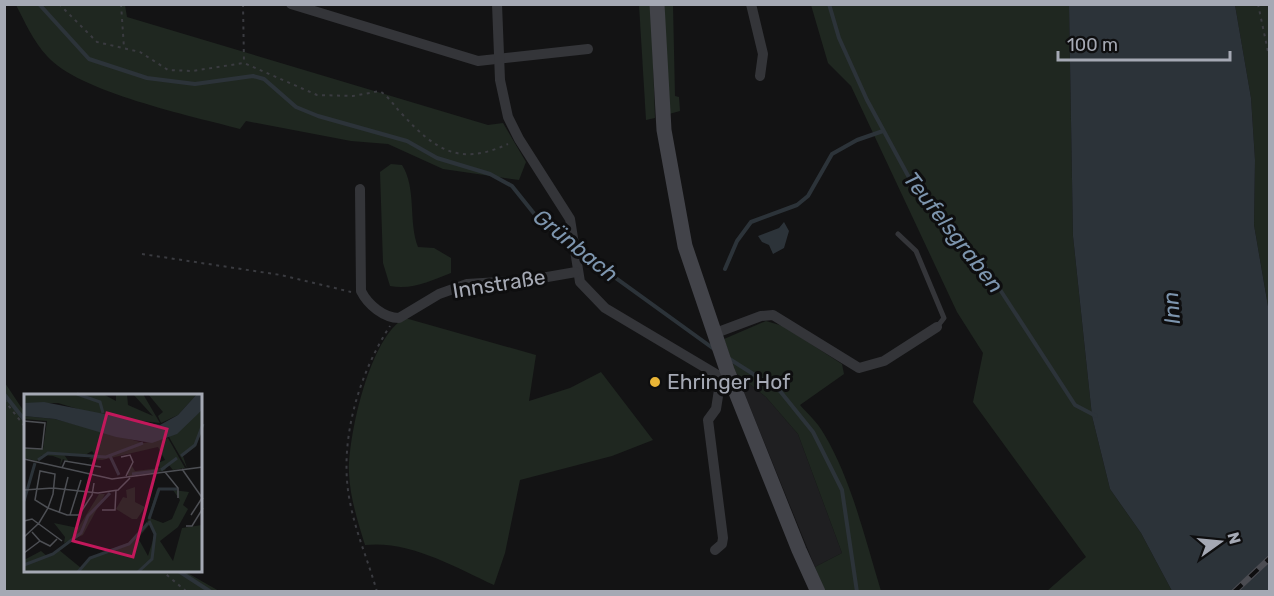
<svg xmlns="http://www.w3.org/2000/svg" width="1274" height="596" font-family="Rubik,sans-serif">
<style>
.built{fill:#1f1f21}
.green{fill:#1f2720}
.water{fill:#2c3339}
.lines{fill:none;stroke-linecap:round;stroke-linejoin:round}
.stream{stroke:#2c3339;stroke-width:4}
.path{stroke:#3a3b40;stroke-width:2;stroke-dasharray:3 4.5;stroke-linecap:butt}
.service{stroke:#343539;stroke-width:5}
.minor{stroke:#343539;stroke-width:10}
.secondary{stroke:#424349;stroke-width:15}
.rail-casing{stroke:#4b4c52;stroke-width:6}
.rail{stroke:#0e0e0f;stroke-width:4;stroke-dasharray:11;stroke-linecap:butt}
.poi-dot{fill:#e9b536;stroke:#0e0e0f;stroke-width:2}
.labels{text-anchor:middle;stroke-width:6;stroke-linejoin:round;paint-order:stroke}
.street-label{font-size:21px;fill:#a5a9b4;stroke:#0e0e0f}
.poi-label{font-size:21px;fill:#a5a9b4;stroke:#0e0e0f;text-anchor:start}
.water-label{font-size:22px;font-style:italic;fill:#7d95ae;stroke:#0e0e0f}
.inset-river{fill:none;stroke:#2c3339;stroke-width:3}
.inset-road{fill:none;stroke:#4d4f54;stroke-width:1.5}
.view{fill:#c2185b;fill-opacity:0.15;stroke:#c2185b;stroke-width:3}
.inset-edge{fill:none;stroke:#a5a9b4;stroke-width:3}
</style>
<rect width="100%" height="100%" fill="#131314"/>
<path class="built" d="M736,373L766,397L798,434L842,553L815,567Z"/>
<g class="green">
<path d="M16,5H125L127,17L488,125L503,123L526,162L519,180L443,169L388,144L351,141L246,121L240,129C192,116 78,92 47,56C33,41 25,22 16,5Z"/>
<path d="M639,5H651L655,118L646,120Z"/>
<path d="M664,5H673L675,96L679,97L680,111L669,114Z"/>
<path d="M811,5H1069L1073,236L1092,416L1110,489L1141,533L1172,591H1047L1086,557L973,402L983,353L957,312L851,86L828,63Z"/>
<path d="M1235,5H1269V312L1254,225L1255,160L1251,98Z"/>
<path d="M391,164L402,165C417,189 408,221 418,247L434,248L451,258V273C430,281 413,290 390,286L383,263L380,172Z"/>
<path d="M405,318L536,355L529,401L570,388L601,372L653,440L612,456L520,480L505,553L494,585C455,567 409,540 365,545C358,522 350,498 349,473C348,436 370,336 405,318Z"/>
<path d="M766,321L783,326L842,364L844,374L800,405C808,414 818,423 824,434C852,481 865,539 881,591H825L815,567L842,553L798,434L766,397L736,373L724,339Z"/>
<path d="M5,383L25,413L26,570L184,571L219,591H5Z"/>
</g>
<g class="water">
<path d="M1069,5H1235L1251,98L1255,160L1254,225L1269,312V591H1172L1141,533L1110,489L1092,416L1073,236Z"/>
<path d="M784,222L789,231L784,248L773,254L769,245L762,242L758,236L779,228Z"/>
</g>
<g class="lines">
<g class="stream">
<path d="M39,4L89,59L147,78L195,84L253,76L264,79L296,107L318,116L407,141L437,158L490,174L512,186L540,221L571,245"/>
<path d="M829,4L839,38L867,100L912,183L984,265L1075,405L1096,416"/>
<path d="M577,250L714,349"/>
<path d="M725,269L737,241L751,222L797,205L808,196L832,154L857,140L883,131"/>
<path d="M728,358L780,391L813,432L842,490L857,592"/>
<path d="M4,394L26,422"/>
<path d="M177,570L211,592"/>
</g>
<g class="path">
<path d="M59,4L97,42L140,52L168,70L192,71L244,63L317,95L353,96L380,91C390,98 394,106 402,114C436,151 460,166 508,144"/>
<path d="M121,4L124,48"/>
<path d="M243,4L244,63"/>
<path d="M1258,4L1270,61"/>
<path d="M142,254L281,275L351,292"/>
<path d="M4,400L26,428"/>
<path d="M161,570L187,592"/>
<path d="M377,592C369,563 357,536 351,507C337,447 357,377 390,326"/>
</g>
<path class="service" d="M898,234L916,251L944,318L937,327"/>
<g class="minor">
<path d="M291,4L478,61L588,49"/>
<path d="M497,4L500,80L508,117L519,139L570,219L580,282L605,308L721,377L730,376"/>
<path d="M751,4L763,54L760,76"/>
<path d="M360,189L361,291C368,305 384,318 399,318L439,294L467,284L530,280L576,272"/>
<path d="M713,334L761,316L773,315L859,368L884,361L937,327"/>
<path d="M715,550L722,544L723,538L708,420L716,409L721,377"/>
</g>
<path class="secondary" d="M657,4L664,130L685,246L727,370L799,550L818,592"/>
<defs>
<path id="rail" d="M1234,592L1270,558"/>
</defs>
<use href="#rail" class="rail-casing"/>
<use href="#rail" class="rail"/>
</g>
<circle class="poi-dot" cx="655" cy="382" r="6"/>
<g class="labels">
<g class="street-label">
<text transform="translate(499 284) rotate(-9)" y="7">Innstraße</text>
</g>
<g class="poi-label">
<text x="667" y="389">Ehringer Hof</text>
</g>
<g class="water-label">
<text transform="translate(954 232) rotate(52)" y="8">Teufelsgraben</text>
<text transform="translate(576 245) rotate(39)" y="8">Grünbach</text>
<text transform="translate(1171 308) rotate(-94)" y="8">Inn</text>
</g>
</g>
<g transform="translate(24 394)">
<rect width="178" height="178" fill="#131314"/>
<path d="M0,0H79L92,7V0H103L104,11L129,22L109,0H119L136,29L80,23L34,9H0ZM124,0H173L154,21L137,29L134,22L139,18ZM178,16V38L171,53L159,62L163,74L145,43ZM0,22L31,25L120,49L144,44L161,74L149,76L144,70L141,76L128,80L114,78L106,83L102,79L108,72L111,77L136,74L134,69L141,66L134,53L78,66L65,65L70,60L68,57L61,61L39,59L45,68L39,65L36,72L37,65L29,62L18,61L13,67L0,64V54L19,55L23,27L0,25ZM111,93V108L121,113L113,125H108L92,115L99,103L103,104L102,96ZM133,95H135L131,111L126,124L139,129L148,125L156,106L149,96L165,98L159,111L164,115L154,133L136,147L149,167L158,134L178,131V178H0V166L17,157L24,163L35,156L57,174L67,163L104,149L122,132ZM126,130L131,140L124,162L114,144ZM75,100H81L59,141L40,149L41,143L30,129L54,134Z" fill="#1f2720" fill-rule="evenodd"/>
<path d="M173,0H178V16L153,40L128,49L92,43L31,25L0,22V9L20,8L136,31L154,21Z" fill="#2c3339"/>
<path class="inset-river" d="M53,0L76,8L79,19M86,62L95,81M157,62L171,51L179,30M14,66L24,59L82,63L119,49M137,76L153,64M108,80L132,77M0,107L11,69M125,125L135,95H153M0,171L29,160L57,139L64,122L86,99M54,178L66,164L105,150L124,129M114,178L128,165L131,140L125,127"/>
<path class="inset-road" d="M0,27L21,29L18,55L0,54M97,63L106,61L109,68L102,82M0,65L88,85L179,73M38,74L41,67L77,73M158,75L179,105M141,78L154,94V104M0,96L29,94L74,99L94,96L106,84M78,116H91L92,96M35,119L44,83M46,121L57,86M167,121L178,104M0,127L8,125L38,147M162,132H168L179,114M0,143L15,129L24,114L29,100L31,80L16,77L11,106L24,114L43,121H55L68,101L70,89M16,147L26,152L33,145M0,159L16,147L8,138"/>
<path class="view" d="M83,19L143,35L109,163L49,147Z"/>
<rect width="178" height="178" class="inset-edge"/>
</g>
<rect width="1274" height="596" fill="none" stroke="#a5a9b4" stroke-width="12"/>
<g transform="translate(1220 542) rotate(75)" stroke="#0e0e0f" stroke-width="4.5" paint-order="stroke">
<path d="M0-4.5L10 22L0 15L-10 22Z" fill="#a5a9b4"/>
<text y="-9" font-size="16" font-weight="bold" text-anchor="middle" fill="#a5a9b4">N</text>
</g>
<path d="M1058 51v9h172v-9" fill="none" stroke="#a5a9b4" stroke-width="3"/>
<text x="1067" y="51" font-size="18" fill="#a5a9b4" stroke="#0e0e0f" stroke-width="4.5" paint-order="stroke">100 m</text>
</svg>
